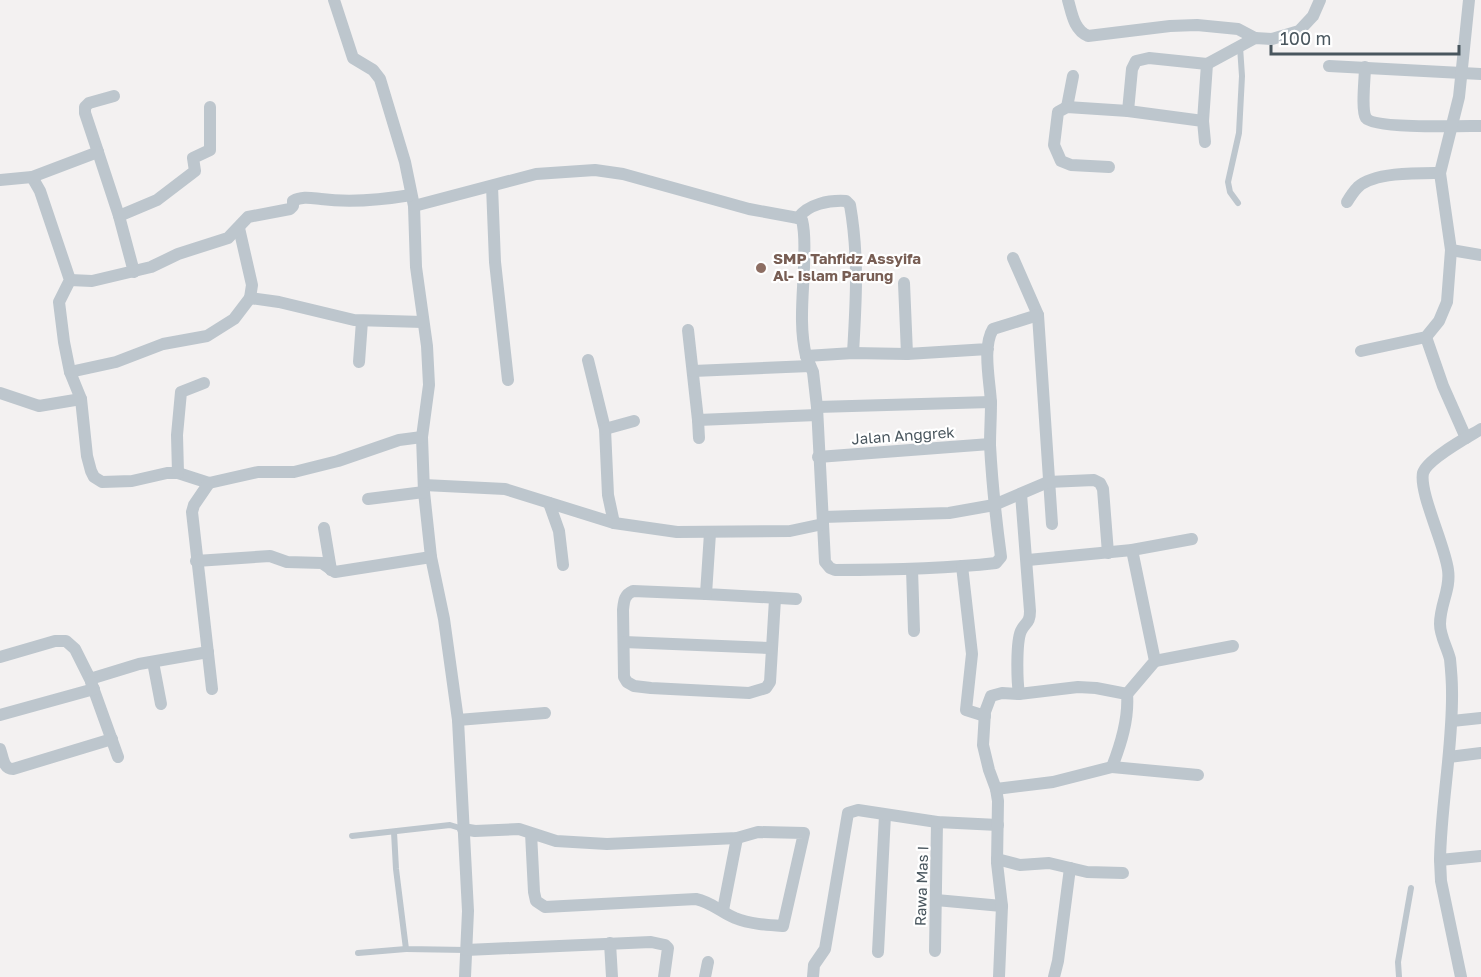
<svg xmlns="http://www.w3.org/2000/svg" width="1481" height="977" font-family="'Golos Text',sans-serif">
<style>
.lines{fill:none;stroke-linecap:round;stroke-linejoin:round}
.service{stroke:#bdc6cd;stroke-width:6}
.minor{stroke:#bdc6cd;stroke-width:12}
.education-dot{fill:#8d6e63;stroke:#fff;stroke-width:2}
.labels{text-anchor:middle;stroke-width:4.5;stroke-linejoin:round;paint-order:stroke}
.education-label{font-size:15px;font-weight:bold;fill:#785e54;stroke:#fff;text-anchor:start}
.street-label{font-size:15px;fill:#49565e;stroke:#fff}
</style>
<rect width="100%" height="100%" fill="#f3f1f1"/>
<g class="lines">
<g class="service">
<path d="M1238,203L1230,192L1228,182L1239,133L1242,76L1240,47"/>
<path d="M394,832L396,869L406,949L466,950"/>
<path d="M352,836L450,825L463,829"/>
<path d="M358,953L406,949"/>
<path d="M1399,977L1398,962L1411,888"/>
</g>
<g class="minor">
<path d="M334,0L353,58L373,70L380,79L405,162L414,206L416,267L427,346L429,385L422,437L424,492L431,557L444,619L458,720L468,911L465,977"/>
<path d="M1068,0C1072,14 1074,30 1088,36L1170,26L1197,25L1238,29L1255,38"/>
<path d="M1207,64L1255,38L1272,39L1299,31L1313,16L1320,0"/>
<path d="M1329,66L1481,74"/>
<path d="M1365,67C1365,78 1361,110 1366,118C1374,129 1464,126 1481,126"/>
<path d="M1067,107L1073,76"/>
<path d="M1128,111L1132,69L1136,61L1149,58L1207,64L1203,121"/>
<path d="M98,152L85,113V107L89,103L114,96"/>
<path d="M1109,167L1071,165L1061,161L1054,145L1058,112L1067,107L1128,111L1203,121L1205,142"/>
<path d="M32,177L40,191L70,280L59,302L64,342L70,372L81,399L87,456L91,471L94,477L102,482L132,481L167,473H178L209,483L258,472H294L338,461L399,440L422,437"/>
<path d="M0,180L32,177L98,152L119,216"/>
<path d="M492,186L495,262L508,380"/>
<path d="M1347,202C1350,197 1354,191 1358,187C1374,172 1419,173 1440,173"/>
<path d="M414,206L536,174L595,170L623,174L749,209L798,218L802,220C806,236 804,251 804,267C803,296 799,327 806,356"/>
<path d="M798,218C808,204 829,200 846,201L850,205C859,256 856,302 853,353"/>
<path d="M239,228L252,285L250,298L279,302L354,320L423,322"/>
<path d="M1451,250L1481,255"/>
<path d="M1013,258L1038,315L1052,524"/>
<path d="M134,272L119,216L157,200L195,171L193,158L210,150V107"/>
<path d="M70,280L92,281L151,267L178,254L228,238L248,217L290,209L293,206V201C302,196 311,198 321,199C352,203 381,200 411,195"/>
<path d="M904,283L907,354"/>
<path d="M688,330L698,420L699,438"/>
<path d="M1426,337L1443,386L1466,438"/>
<path d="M988,349L907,354L853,353L806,356L813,372L817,407L825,562L830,568L835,570C889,570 942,569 996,563L1001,557C996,520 992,482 990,445C990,431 991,417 991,403C990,382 982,347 993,329L1038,315"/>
<path d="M1361,351L1426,337L1439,321L1447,302L1451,250L1440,173L1459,97L1469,0"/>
<path d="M588,360L605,429L608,495L614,523"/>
<path d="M359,362L362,321"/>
<path d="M693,371L810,366"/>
<path d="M70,372L116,362L163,344L207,336L234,319L250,298"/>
<path d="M0,393L39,406L81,399"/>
<path d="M817,407L991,402"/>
<path d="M698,420L817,415"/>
<path d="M605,429L634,421"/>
<path d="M818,457L990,444"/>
<path d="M178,473L177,435L181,392L204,383"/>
<path d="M209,483L194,505L192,512L212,689"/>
<path d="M424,485L505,489L614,523L677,532L790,531L823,524"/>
<path d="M368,499L424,492"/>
<path d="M549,503L559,531L563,565"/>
<path d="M823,517L949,513L994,505L1048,482L1094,480L1100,483L1103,489L1108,553"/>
<path d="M324,528L331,570"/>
<path d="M710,533L706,594L796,599"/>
<path d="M1028,560L1132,550L1192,539"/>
<path d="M196,561L270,556L287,562L322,563L335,572L431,557"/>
<path d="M962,566L972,654L966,710L985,716"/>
<path d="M912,569L914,631"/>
<path d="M706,594L633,591C624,595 624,601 623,610L624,677L627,682L634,686L651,688L749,693L766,688L770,682L775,599"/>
<path d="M624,642L771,648"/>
<path d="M0,657L55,641H66L75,649L90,679L139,664L208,652"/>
<path d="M1155,661L1233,646"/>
<path d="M153,662L161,704"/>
<path d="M91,682L118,757"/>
<path d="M1019,694C1017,681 1016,642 1021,631C1025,622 1030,624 1030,611L1021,494"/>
<path d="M1127,694L1155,661L1132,550"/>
<path d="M0,715L94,689"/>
<path d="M458,720L545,713"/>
<path d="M1452,721L1481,718"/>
<path d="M0,749C3,757 3,769 13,769L112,739"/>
<path d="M1449,757L1481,753"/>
<path d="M996,789L1053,782L1112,767"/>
<path d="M463,829L475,831L519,829L556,841L607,844L737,838L758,832L804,833L783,926C767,925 750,924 735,918C721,912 711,902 696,899L545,907L536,901L534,892L531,833"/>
<path d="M997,859L1020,865L1049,863L1087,872L1123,873"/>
<path d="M1440,860L1481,856"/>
<path d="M936,900L1002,906"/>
<path d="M723,910L737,838"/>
<path d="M610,943L612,977"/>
<path d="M466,950L651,942L665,945L668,948L664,977"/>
<path d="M935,951L937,822"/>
<path d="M878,952L885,815"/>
<path d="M705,977L708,962"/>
<path d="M813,977L814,965L825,949L848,813L858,810L937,822L998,825"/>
<path d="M999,977L1002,906L997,863L998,801L996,789L989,770L983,745L985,712L991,696L1002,693L1019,694L1078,687L1096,688L1127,694C1129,719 1121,744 1112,767L1198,775"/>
<path d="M1054,977L1058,961L1070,868"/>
<path d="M1461,977L1441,881L1440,860C1441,803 1453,747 1452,691C1452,680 1451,669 1450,659C1447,647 1440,636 1440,624C1440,604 1451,589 1448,570C1445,545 1419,493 1423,473C1427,459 1468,437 1481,429"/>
</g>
</g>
<circle class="education-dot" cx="761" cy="268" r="6"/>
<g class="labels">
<g class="education-label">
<text x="773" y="264">SMP Tahfidz Assyifa<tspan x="773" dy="17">Al- Islam Parung</tspan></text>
</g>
<g class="street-label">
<text transform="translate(903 436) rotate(-4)" y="5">Jalan Anggrek</text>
<text transform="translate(922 886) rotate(-88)" y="5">Rawa Mas I</text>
</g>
</g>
<path d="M1271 45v9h188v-9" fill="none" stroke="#49565e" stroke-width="3"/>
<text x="1280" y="45" font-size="18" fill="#49565e" stroke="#ffffff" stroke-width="4.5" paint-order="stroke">100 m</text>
</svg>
